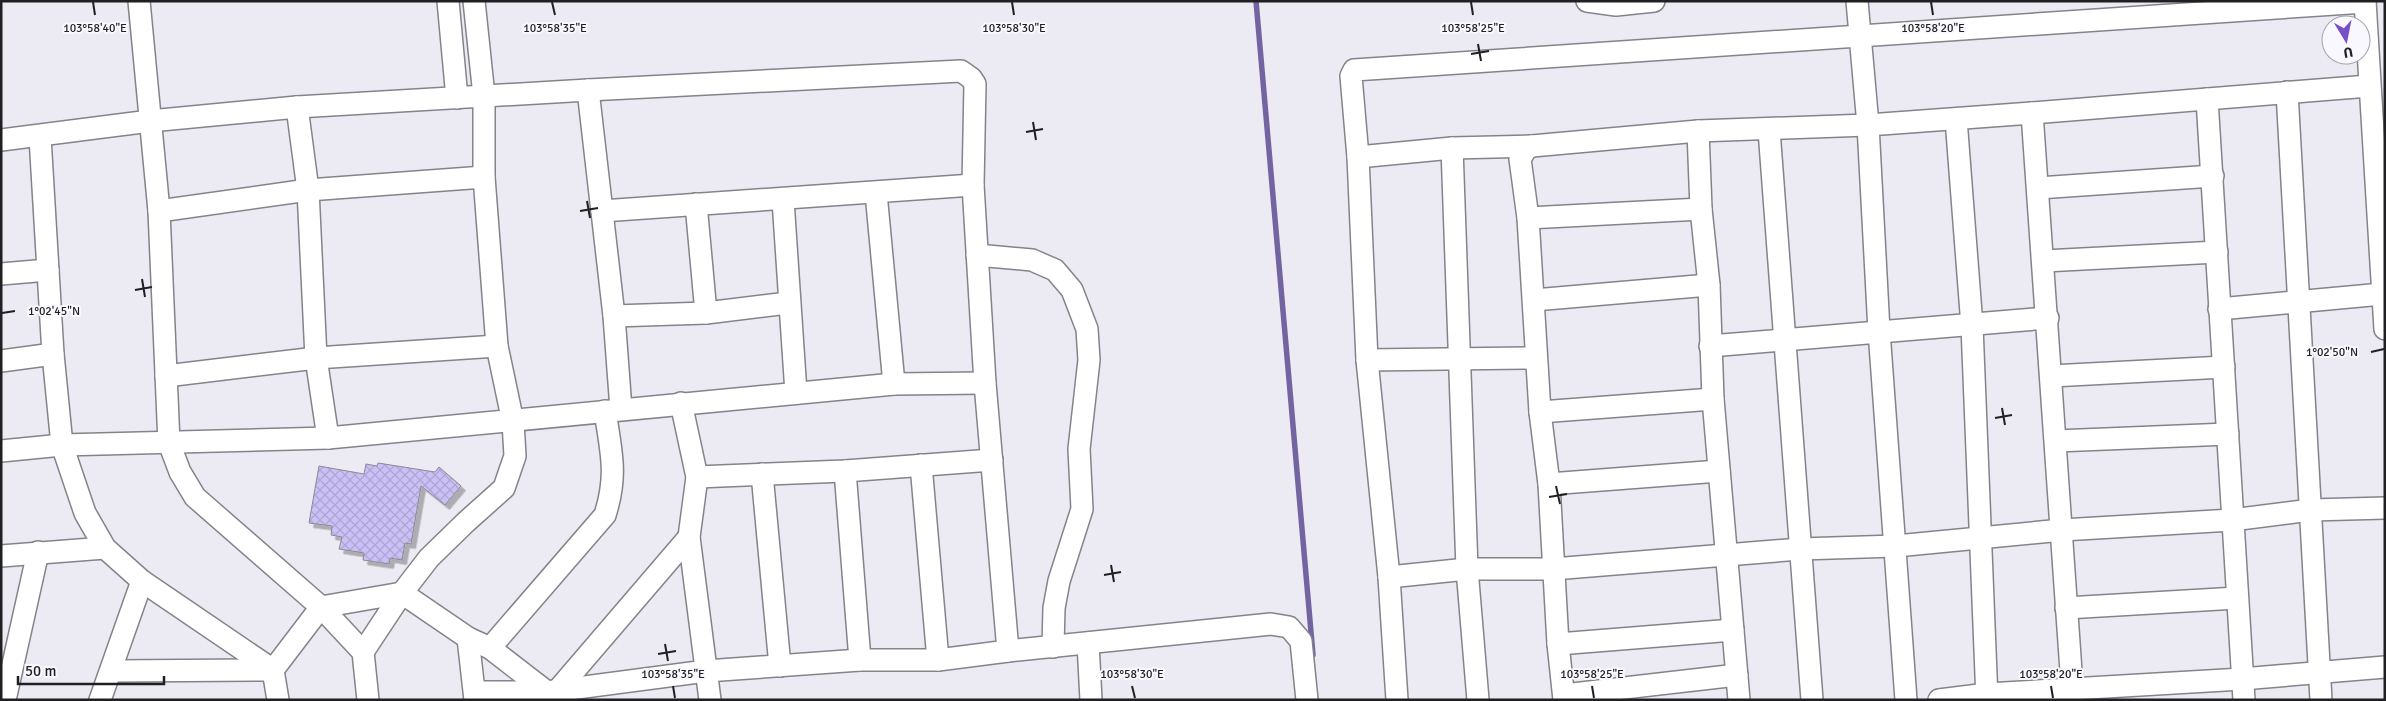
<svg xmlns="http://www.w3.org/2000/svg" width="2386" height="701" font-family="Signika,sans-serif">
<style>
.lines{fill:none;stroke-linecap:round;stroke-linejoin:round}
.stream{stroke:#7364a1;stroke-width:5.5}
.building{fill:url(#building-cross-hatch);stroke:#8a8990;filter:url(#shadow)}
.minor-casing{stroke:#84838a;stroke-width:24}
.minor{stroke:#fff;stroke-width:21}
.ticks{fill:none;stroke:#201f22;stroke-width:2}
.ticks-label{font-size:12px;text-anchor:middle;fill:#201f22;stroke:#f9f8ff;stroke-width:4;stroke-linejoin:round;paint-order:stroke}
</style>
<defs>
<pattern id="building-cross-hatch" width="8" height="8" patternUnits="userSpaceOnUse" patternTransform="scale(1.25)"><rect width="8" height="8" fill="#cbc0f6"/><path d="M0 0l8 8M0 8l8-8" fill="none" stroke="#aea5d3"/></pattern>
<filter id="shadow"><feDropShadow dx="4.5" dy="4.5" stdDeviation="0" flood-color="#0004"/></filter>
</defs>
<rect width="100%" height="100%" fill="#eceaf3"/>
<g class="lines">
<path class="stream" d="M1256,1L1313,655"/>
</g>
<path class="building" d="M378,463L435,472L439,467L461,486L445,505L421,486L411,544L405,543L402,560L390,558L389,564L363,560L364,553L339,549L342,537L331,535L332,526L309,523L319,466L364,474L366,464L377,466Z"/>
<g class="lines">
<defs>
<g id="minor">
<path d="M139,1L159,211L169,443L180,472L195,497L321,607L363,652L368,700"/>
<path d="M448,1L457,98"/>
<path d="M1587,1L1616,5L1654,1"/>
<path d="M1857,1L1868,125L1879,331L1906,700"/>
<path d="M2365,1L2385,329"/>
<path d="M588,90L614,316L621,409"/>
<path d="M2287,92L2321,700"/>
<path d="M2207,99L2244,700"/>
<path d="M297,107L308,190L316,358L328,438"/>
<path d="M2032,113L2073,700"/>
<path d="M1956,119L1972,326L1987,700"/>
<path d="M1769,130L1812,700"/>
<path d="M1698,131L1701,209L1709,285L1713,399L1739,700"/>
<path d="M40,137L53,354L62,445L85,513L105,548L142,581L273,670L278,700"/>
<path d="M1,140L150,121L297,107L588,90L961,71L971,78L975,84L973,185L985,383L1008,651"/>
<path d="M1452,148L1467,569L1478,700"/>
<path d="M1358,157L1452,148L1532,146"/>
<path d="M2038,188L2213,176"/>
<path d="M876,193L894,384"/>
<path d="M783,200L796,393"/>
<path d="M696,204L706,313"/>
<path d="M159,211L308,190L484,177"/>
<path d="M602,211L973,185"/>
<path d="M1528,218L1701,209"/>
<path d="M977,255L1032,260L1055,270L1072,290L1087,329L1089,360L1079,449L1082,509L1059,581L1054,608L1053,647"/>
<path d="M2044,261L2217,252"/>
<path d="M1,274L48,270"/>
<path d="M1534,300L1709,285"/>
<path d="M2219,309L2382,294"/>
<path d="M614,316L706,313L788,303"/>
<path d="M1710,346L2048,318"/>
<path d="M1367,360L1536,358"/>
<path d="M1,361L53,354"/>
<path d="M166,376L316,358L497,346"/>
<path d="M2051,376L2224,367"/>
<path d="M681,403L697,477L689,537L710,700"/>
<path d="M1540,412L1713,399"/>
<path d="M2056,441L2228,434"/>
<path d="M1,451L62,445L328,438L894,384L985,383"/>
<path d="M921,465L938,660"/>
<path d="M845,471L860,660"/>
<path d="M762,474L780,666"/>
<path d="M697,477L845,471L992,460"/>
<path d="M1549,484L1719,471"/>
<path d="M1,556L105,548"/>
<path d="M1389,577L1467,569H1553L1800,549L1896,546L2062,530L2232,520L2311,510L2385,508"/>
<path d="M2066,608L2237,598"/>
<path d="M468,638L475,700"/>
<path d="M1088,643L1091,700"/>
<path d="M1558,644L1733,630"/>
<path d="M490,648L605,515C618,474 611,452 605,411"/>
<path d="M363,652L402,593L429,558L466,522L504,488L515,456L513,422L497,346L484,177V96L474,1"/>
<path d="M273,670L321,607L402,593L468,638L490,648L547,692"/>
<path d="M111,671L273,670"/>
<path d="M557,691L689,537"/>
<path d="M475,692H547L706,671L860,660H938L1008,651L1271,624L1289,627L1301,641L1307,700"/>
<path d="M1564,695L1737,675"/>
<path d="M5,700L38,552"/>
<path d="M100,700L142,581"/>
<path d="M1397,700L1389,577L1367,360L1358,157L1351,76L1354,70L2365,2"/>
<path d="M1564,700L1558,644L1549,484L1540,412L1528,218L1520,159L1526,149L1532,146L1698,131L1868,125L2032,113L2369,86"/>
<path d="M1939,700L1987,694L2242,679L2385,667"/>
</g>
</defs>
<use href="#minor" class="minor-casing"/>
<use href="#minor" class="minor"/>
</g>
<path class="ticks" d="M93,2L95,15M552,2L555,15M1012,2L1014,15M1471,2L1473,15M1931,2L1933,15M1478,44L1481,61M1471,54L1489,51M1033,122L1036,140M1026,132L1043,129M587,201L590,218M580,211L598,208M142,279L145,297M135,290L152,287M2,313L15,311M2371,352L2384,349M2002,408L2005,425M1995,418L2012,415M1556,486L1560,504M1549,497L1567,494M1111,565L1114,582M1104,575L1121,572M665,644L668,661M658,654L676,651M673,686L675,698M1132,686L1135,698M1592,686L1594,698M2051,686L2053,698"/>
<g class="ticks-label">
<text x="95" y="32">103°58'40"E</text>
<text x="555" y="32">103°58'35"E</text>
<text x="1014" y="32">103°58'30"E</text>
<text x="1473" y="32">103°58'25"E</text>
<text x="1933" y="32">103°58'20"E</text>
<text x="54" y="315">1°02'45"N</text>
<text x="2332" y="356">1°02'50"N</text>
<text x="673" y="678">103°58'35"E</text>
<text x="1132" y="678">103°58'30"E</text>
<text x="1592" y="678">103°58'25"E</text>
<text x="2051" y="678">103°58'20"E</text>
</g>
<rect width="2386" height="701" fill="none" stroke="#201f22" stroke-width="5"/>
<g transform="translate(2346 40) rotate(170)"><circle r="24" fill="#f9f8ff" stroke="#a2a1a7"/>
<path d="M0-4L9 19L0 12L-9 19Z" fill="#7750c9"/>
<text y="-8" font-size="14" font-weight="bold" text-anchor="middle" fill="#201f22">U</text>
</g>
<path d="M18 676v8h146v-8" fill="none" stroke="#201f22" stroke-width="2.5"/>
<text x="25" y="676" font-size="15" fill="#201f22" stroke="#f9f8ff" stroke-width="4" paint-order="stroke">50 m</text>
</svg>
